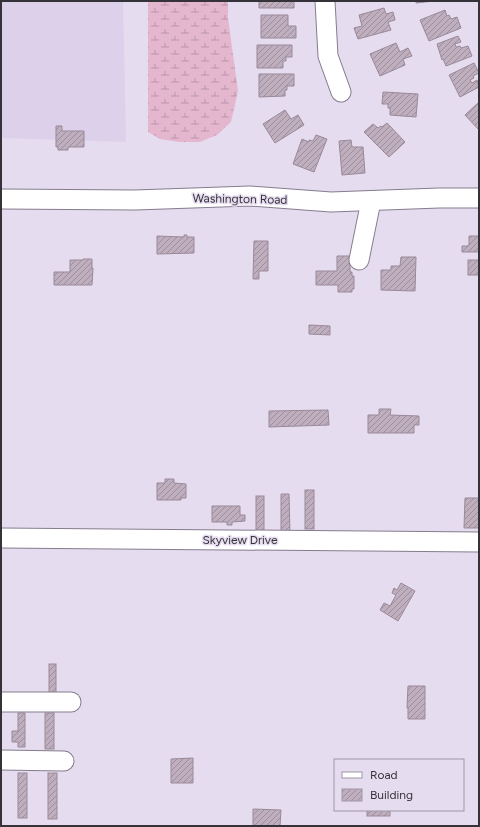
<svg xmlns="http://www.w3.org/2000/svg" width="480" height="827" font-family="Figtree,sans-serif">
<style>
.built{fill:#ddd0eb}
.wetland{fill:url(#wetland-marsh)}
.building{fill:url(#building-hatch);stroke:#998999}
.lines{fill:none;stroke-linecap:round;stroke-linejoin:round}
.minor-casing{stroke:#857c8e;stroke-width:21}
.minor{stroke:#fff;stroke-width:19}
.labels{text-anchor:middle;stroke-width:3;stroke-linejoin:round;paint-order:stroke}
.street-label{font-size:12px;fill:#36323a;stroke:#e5dcef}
</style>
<defs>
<pattern id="wetland-marsh" width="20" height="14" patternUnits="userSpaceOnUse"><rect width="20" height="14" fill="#e5b7cf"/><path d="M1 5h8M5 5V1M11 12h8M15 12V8" fill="none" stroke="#ba95a9"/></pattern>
<pattern id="building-hatch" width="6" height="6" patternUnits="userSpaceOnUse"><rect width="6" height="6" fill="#bfaebe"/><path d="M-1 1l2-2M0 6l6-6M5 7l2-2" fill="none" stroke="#9c8e9b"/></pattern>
</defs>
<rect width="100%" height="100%" fill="#e5dcef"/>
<path class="built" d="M1,1H123L126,142L1,138Z"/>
<path class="wetland" d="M148,1H228V18L238,91L231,122L217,135L200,142H179L160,139L148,132Z"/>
<g class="building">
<path d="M252,1H294V8H259V1Z"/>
<path d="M416,1H434L416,3Z"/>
<path d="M384,8L386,14L393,12L395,20L388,22L391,30L358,39L354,28L362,26L359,15Z"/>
<path d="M445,10L447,16L449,15L451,19L457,17L461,28L429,41L420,20Z"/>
<path d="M261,15H288V26H296V38H261Z"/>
<path d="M458,36L461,42L455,44L456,47L460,46L461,48L468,46L472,56L446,66L443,59L442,60L437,44Z"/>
<path d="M396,43L400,52L408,48L412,56L403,59L405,65L380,76L370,54Z"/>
<path d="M257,45H292V57H286V61H283V68H257Z"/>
<path d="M474,63L479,73L473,76L474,78L470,80L472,83L477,80L479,87L460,97L449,75Z"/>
<path d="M259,74H294V86H287V90H285V96L259,97Z"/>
<path d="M383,92L418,94L416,117L390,115V108H388V104H382Z"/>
<path d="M479,102V130L465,115Z"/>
<path d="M285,110L291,119L298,115L304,125L275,143L263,124Z"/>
<path d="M387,123L405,142L389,157L364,132L373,124L378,128L381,126L382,127Z"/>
<path d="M56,126H62V131H84V147H68V150H58V147H56Z"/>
<path d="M316,135L327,139L314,172L293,164L302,139L309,142V140L313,141Z"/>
<path d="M351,140L352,147H363L365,173L342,175L339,141Z"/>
<path d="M184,235H187V237H194V253L157,254V236L184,237Z"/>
<path d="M469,236H479V252H462V246H468L469,244Z"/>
<path d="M254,241H268V271H259V279H253Z"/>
<path d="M337,256H350V272H352V276H354V289H352V292H338V285H316V271H337Z"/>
<path d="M401,257H416L415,291L381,290V270H391V266H400Z"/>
<path d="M83,259H92V268H93L92,285H54V272H70V260H83Z"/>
<rect x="468" y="260" width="11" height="15"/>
<path d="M309,325L330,326V335L309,334Z"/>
<path d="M379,409H391L390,415L419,416V425H414V433H368V415H379Z"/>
<path d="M328,410L329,425L269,427V411Z"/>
<path d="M165,479H174V483L186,484V498H181V500H157V483H165Z"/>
<rect x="305" y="490" width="9" height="39"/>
<path d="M281,494H289L290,533H281Z"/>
<rect x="256" y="496" width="8" height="39"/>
<path d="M465,498H479V528H464Z"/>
<path d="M212,506H240V515H245V521L232,522V525H227V522H212Z"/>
<path d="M401,583L415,591L398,621L380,610L384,603L390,606L396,595L392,593L394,588L397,590Z"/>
<rect x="49" y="664" width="7" height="31"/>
<path d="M408,686H425V719H408V708H407Z"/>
<path d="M18,713H25V747H18V742H12V731H18Z"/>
<rect x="45" y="713" width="9" height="36"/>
<path d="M193,758V783H171V759Z"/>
<rect x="18" y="773" width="9" height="45"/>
<rect x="48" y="773" width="9" height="46"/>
<path d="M253,809L281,810L280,826H253Z"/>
<rect x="367" y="810" width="23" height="6"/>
</g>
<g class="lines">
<defs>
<g id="minor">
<path d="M325,1L328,56L341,92"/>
<path d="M1,199L135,200L250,196L331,202L439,198H479"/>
<path d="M359,260L371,201"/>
<path d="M1,538L479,542"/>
<path d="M1,702H71"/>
<path d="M1,760L64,761"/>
</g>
</defs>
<use href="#minor" class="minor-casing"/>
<use href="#minor" class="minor"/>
</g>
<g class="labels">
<g class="street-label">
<text transform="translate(240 199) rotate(1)" y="4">Washington Road</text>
<text x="240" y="544">Skyview Drive</text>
</g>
</g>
<rect width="480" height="827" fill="none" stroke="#36323a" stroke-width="4"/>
<rect x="334" y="759" width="130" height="52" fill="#e5dcef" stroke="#9f98a7"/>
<rect x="342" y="772" width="20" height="6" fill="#ffffff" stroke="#9f98a7"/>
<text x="370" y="779" font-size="12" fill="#36323a">Road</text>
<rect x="342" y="789" width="20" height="12" fill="url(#building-hatch)" stroke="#9f98a7"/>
<text x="370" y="799" font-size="12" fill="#36323a">Building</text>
</svg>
